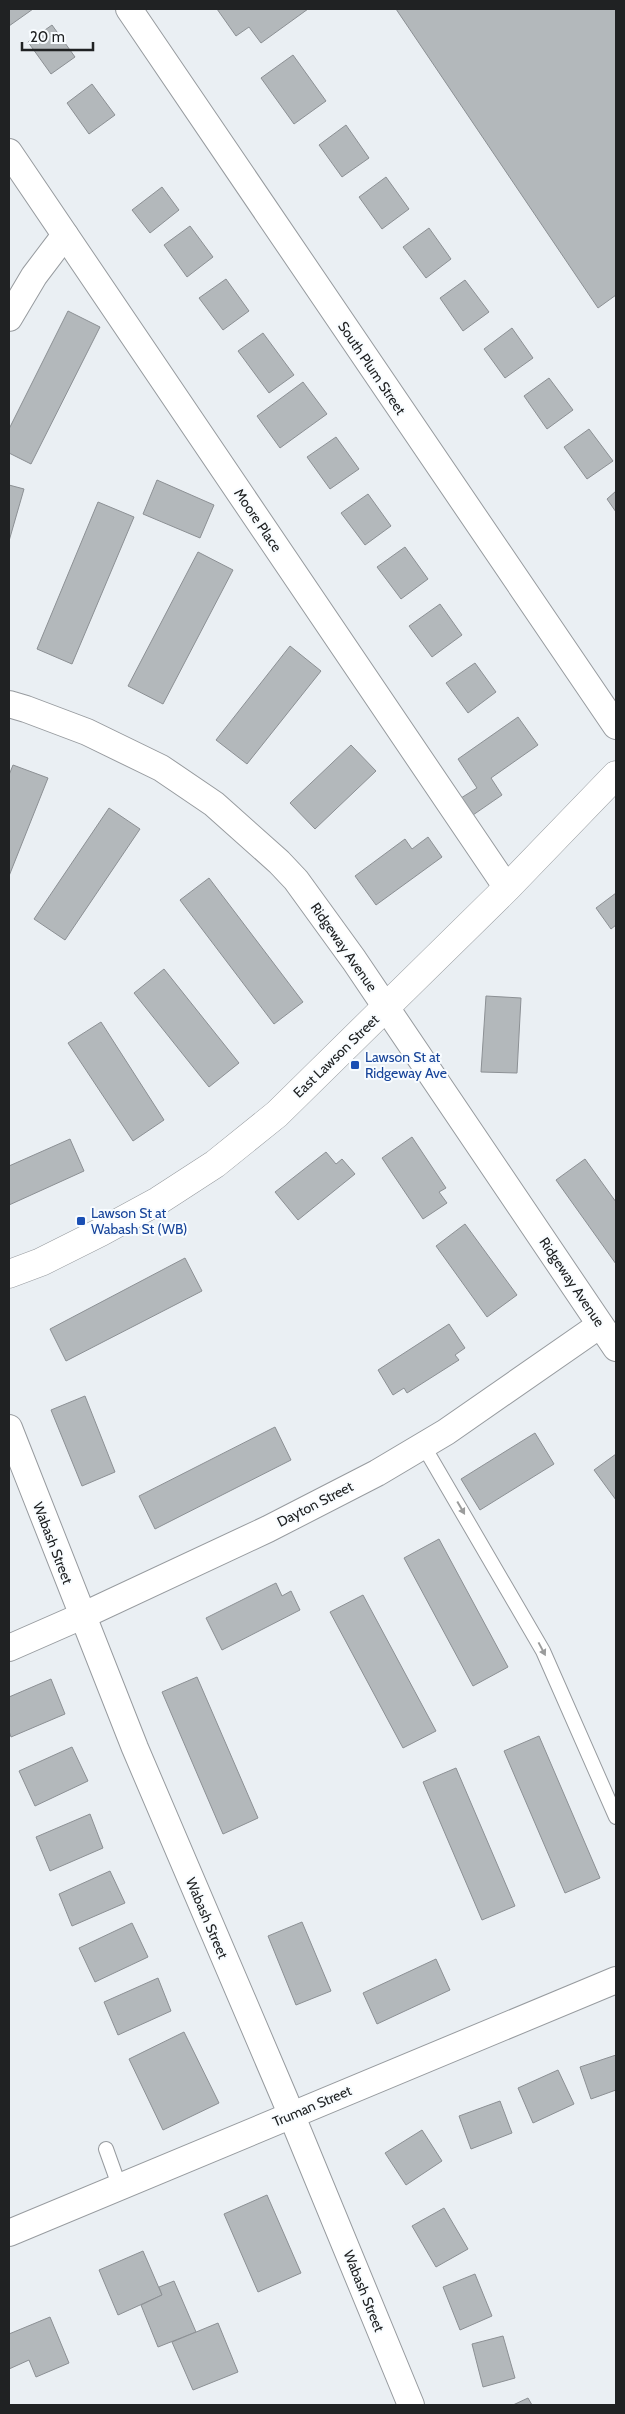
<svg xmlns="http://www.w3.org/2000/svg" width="625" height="2414" font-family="Cabin,sans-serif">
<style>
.building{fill:#b3b8bb;stroke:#8c9094}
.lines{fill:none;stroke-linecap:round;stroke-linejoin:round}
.lane-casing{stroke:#979b9f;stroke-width:16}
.street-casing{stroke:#979b9f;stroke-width:28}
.secondary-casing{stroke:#979b9f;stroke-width:29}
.lane{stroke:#fff;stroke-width:14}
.street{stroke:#fff;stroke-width:26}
.secondary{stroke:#fff;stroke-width:28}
.oneway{fill:#9b9c9c}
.transit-dot{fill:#1a4fb4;stroke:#f8fcff;stroke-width:2}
.labels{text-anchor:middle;stroke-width:4;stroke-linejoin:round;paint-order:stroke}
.street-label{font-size:14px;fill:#202223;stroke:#f8fcff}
.transit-label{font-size:14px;fill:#164399;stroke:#f8fcff;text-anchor:start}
</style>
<rect width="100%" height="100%" fill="#eaeff3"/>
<g class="building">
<path d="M9,9H33L9,26Z"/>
<path d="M217,9H308L261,43L249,27L236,36Z"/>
<path d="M396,9H616V295L598,308Z"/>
<path d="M52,25L75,57L51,74L28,42Z"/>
<path d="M293,55L326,101L294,124L261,78Z"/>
<path d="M92,84L115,115L89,134L67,103Z"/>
<path d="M346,125L369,158L342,177L319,145Z"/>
<path d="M386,177L409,209L382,229L359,197Z"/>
<path d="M162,187L179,210L150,233L132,210Z"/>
<path d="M190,226L213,257L187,277L164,245Z"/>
<path d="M429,228L451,259L426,278L403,247Z"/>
<path d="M226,279L249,311L223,330L199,298Z"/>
<path d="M465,280L489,312L463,331L440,298Z"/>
<path d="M68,311L100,327L31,464L9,453V429Z"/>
<path d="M512,328L533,358L505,378L484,349Z"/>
<path d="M263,333L294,375L269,393L238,351Z"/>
<path d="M549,378L573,410L547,429L524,396Z"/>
<path d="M303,382L327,414L280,448L257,416Z"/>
<path d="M589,429L613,461L587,479L564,447Z"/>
<path d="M336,437L359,469L330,489L307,457Z"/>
<path d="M157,480L214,505L200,538L143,514Z"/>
<path d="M9,485L24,489L9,541Z"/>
<path d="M616,491V512L607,499Z"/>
<path d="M368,494L391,526L365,545L341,513Z"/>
<path d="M98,502L134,517L72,664L37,649Z"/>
<path d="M405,547L428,579L401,599L377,567Z"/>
<path d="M198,552L233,570L163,704L128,686Z"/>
<path d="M440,604L462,635L432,657L409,626Z"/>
<path d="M290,646L321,671L247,764L216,740Z"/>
<path d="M475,663L496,692L468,713L446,683Z"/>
<path d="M518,717L538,745L491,778L502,795L473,815L461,798L477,788L458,759Z"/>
<path d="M351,745L376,771L315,829L290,803Z"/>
<path d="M13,765L48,778L9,876V775Z"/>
<path d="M109,808L140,829L65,940L34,919Z"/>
<path d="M428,837L442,857L376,905L355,876L405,839L412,849Z"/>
<path d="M209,878L303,1002L274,1024L180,900Z"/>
<path d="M616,893V925L611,929L596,908Z"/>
<path d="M164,969L239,1063L209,1087L134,993Z"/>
<path d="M486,996L521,998L517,1073L481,1072Z"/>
<path d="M101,1022L164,1120L133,1141L68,1043Z"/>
<path d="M412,1137L446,1188L439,1192L447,1203L423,1219L382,1158Z"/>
<path d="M70,1139L84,1171L9,1205V1166Z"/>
<path d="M326,1152L336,1164L342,1159L355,1174L298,1220L275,1192Z"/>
<path d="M585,1159L616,1202V1264L556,1180Z"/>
<path d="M465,1224L517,1295L487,1317L436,1246Z"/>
<path d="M185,1258L202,1291L66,1361L50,1329Z"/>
<path d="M449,1324L465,1348L455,1355L459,1360L407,1393L404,1388L393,1395L378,1370Z"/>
<path d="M85,1396L115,1472L82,1486L51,1410Z"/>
<path d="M275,1427L291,1460L155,1529L139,1496Z"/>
<path d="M535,1433L554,1464L480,1510L461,1479Z"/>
<path d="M616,1454V1500L594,1470Z"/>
<path d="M439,1539L508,1667L473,1686L404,1558Z"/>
<path d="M276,1583L282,1596L291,1591L300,1610L222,1650L206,1618Z"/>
<path d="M363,1595L436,1731L403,1748L330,1612Z"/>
<path d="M197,1677L258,1818L223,1834L162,1692Z"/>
<path d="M51,1679L65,1714L11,1737L9,1731V1697Z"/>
<path d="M539,1736L600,1878L565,1893L504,1751Z"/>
<path d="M72,1747L88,1781L35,1806L19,1771Z"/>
<path d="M456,1768L515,1906L482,1920L423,1782Z"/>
<path d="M90,1814L103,1848L50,1871L36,1837Z"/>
<path d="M110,1871L125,1903L72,1926L59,1894Z"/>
<path d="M302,1922L331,1991L296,2005L268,1936Z"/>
<path d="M132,1923L148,1957L95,1982L79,1948Z"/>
<path d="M436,1959L450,1990L377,2024L363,1993Z"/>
<path d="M158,1978L171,2011L118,2035L104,2002Z"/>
<path d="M184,2032L219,2103L163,2130L129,2059Z"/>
<path d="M616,2055V2090L591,2099L580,2067Z"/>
<path d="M558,2070L574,2104L533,2123L518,2088Z"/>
<path d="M500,2101L512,2133L471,2149L459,2116Z"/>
<path d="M422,2130L442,2161L406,2185L385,2153Z"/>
<path d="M267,2195L301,2273L258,2292L224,2214Z"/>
<path d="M444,2208L468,2249L436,2267L412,2226Z"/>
<path d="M143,2251L162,2295L118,2315L99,2270Z"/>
<path d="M475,2274L492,2316L460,2330L443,2287Z"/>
<path d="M174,2281L196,2332L158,2347L141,2305L162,2295L159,2287Z"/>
<path d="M50,2317L69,2363L36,2377L29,2360L9,2369V2334Z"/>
<path d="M218,2323L238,2372L193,2390L172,2342Z"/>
<path d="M503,2336L515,2378L483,2387L472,2344Z"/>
<path d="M528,2398L532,2405H513Z"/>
</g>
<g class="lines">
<defs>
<g id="lane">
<path d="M423,1445L543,1651L616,1817"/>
<path d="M106,2149L120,2188"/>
</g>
<g id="street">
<path d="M129,9L616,726"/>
<path d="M9,152L507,888"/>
<path d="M9,318L34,276L65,235"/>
<path d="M9,704L26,709L87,732L161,768L214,804L279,862L296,880L354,960L616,1348"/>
<path d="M9,1428L135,1748L284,2097L411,2405"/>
<path d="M9,1648L82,1616L268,1529L377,1473L446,1432L600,1325"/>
<path d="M9,2233L616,1980"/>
</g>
<path id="secondary" d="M9,1274L41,1262L101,1232L158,1201L215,1164L277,1114L507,888L616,775"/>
</defs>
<use href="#lane" class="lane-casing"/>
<use href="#street" class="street-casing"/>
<use href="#secondary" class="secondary-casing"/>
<use href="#lane" class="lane"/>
<use href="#street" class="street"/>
<use href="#secondary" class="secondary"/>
</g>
<defs><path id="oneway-solid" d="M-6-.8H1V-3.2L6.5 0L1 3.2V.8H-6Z" transform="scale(1.25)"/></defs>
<g class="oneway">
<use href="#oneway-solid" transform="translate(461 1508) rotate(60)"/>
<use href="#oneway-solid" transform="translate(542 1649) rotate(62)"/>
</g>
<g class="transit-dot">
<rect x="350" y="1060" width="10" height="10" rx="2.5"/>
<rect x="76" y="1216" width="10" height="10" rx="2.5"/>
</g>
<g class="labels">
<g class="street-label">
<text transform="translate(372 368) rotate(56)" y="5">South Plum Street</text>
<text transform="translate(258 520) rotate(56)" y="5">Moore Place</text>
<text transform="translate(344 947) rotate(55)" y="5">Ridgeway Avenue</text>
<text transform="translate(336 1056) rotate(-44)" y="5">East Lawson Street</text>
<text transform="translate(572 1282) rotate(56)" y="5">Ridgeway Avenue</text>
<text transform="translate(315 1504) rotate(-27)" y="5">Dayton Street</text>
<text transform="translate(53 1543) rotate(69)" y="5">Wabash Street</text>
<text transform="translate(207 1918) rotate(67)" y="5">Wabash Street</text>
<text transform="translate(312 2106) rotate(-23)" y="5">Truman Street</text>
<text transform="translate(364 2291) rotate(68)" y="5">Wabash Street</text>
</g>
<g class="transit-label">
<text x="365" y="1062">Lawson St at<tspan x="365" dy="16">Ridgeway Ave</tspan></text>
<text x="91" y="1218">Lawson St at<tspan x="91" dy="16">Wabash St (WB)</tspan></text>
</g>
</g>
<rect width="625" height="2414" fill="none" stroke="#202223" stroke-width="20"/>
<path d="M22 42v8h71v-8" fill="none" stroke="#202223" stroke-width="2.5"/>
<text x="30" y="42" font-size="15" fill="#202223" stroke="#f8fcff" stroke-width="4" paint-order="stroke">20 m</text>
</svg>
